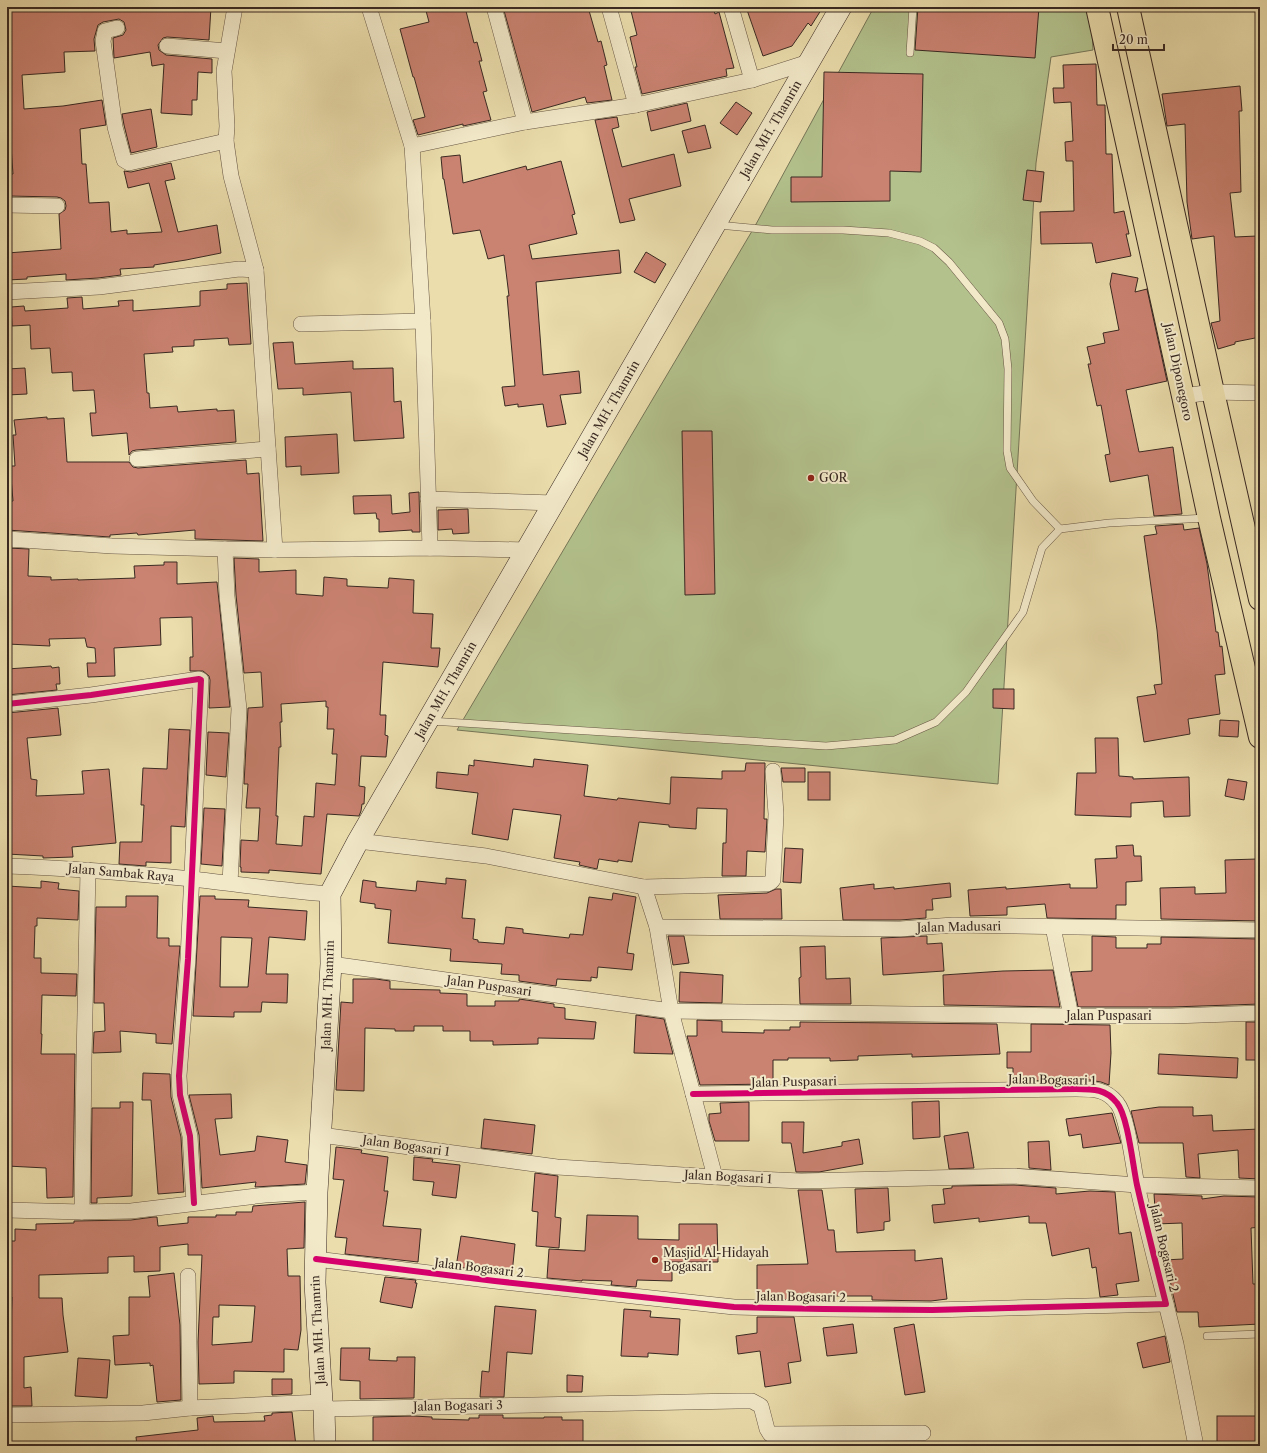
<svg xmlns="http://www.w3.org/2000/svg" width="1267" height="1453" font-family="'Libre Caslon Text',serif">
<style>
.pitch{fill:#b3c28d;stroke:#767658}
.building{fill:#ca8271;stroke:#392922;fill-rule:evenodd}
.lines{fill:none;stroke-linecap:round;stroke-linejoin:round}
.service-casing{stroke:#665644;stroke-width:8}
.minor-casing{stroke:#665644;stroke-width:16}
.secondary-casing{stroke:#392922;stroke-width:22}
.primary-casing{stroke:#392922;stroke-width:24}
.service{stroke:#f2e9c9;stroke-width:7}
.minor{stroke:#f2e9c9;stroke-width:15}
.secondary{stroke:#f2e9c9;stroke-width:21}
.primary{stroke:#ebddac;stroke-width:22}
.cycleway-casing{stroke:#f2e9c9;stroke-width:8}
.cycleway{stroke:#d6006c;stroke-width:6}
.poi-dot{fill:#8f2418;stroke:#f2e9c9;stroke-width:1.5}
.labels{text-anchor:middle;stroke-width:4;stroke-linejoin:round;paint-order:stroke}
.street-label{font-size:12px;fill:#392922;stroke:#f2e9c9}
.poi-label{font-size:12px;fill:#392922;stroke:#f2e9c9;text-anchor:start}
</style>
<rect width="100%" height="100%" fill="#ebddac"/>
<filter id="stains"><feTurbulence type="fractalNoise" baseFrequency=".005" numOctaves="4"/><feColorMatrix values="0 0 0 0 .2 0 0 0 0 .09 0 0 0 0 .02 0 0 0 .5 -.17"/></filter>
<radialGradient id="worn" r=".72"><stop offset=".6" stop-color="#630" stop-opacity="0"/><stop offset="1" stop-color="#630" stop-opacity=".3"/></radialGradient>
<path class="pitch" d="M874,7H1087L1092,30L1093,50L1051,57L1036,163L998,784L457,730L755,226Z"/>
<g class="building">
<path d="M52,7L53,9L80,7V11L129,7H211L209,40L167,37L163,38L158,45L159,50L166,55L212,59V73L198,72L197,100H192V115L161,113L164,64L152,66L150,52L114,58L113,38L123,35L126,30L124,22L119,19L103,22L98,25L94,39L95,51L64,52L65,72L22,75L24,109L63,106L102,100L106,125L80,129L82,164H86L89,203L109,202L111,232L127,230V234L162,232L149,183L128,188L124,171L131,172L171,163L175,179L165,181L178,232L217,225L221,253L186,260L154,265V267L120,269L121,275L98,278L66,280V274L27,277V279L7,280V253L61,249L59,214L65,210L66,206L65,201L61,198L57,197L9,196L8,174H13L10,133H7V10Z"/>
<path d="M425,7H465L474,43L477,42L482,61H479L487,91L483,92L491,120L463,126V124L418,135L413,120L425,117L414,77H413L400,29L429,22Z"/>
<path d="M503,7H588L598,42L601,41L607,65L604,66L612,100L587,103L585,97L532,112Z"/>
<path d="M630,7H713L715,14L719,12L734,68L726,69L727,76L642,94L635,67H637L630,37L637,35Z"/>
<path d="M746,7H823L811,26L808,23L792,46L763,56Z"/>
<path d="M918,7H1039L1035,58L915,50Z"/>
<path d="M1096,64L1097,105H1105L1106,154H1112L1114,213L1124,211L1129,234H1126L1131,256L1096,263L1092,243L1041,244L1040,212L1074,211L1073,161H1066L1065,142L1073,141L1071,102L1054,103L1053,88H1064L1063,65Z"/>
<path d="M824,72L923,74L921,172L890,171V201L791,202V177H822Z"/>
<path d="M1240,86L1242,111H1239L1241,192L1230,193L1235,237L1257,236L1260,276V337L1235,342V344L1218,349L1211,323L1220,321L1214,236L1192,239L1187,202L1185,124L1167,126L1162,94Z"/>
<path d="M736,102L752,113L737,135L720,123Z"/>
<path d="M687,103L691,121L651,131L647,112Z"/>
<path d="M151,109L157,147L131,153L124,125L122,114Z"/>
<path d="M617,117L619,127L612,129L622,167L674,154L681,186L629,199L635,220L620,223L595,120Z"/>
<path d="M705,125L711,148L688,153L682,131Z"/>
<path d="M460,155L463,183L526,166L527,170L561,161L575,214L572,215L577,234L529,245L532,259L619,250L621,273L536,282L543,375L579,371L581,393L560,395L566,424L547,427L543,404L518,407V404L505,406L502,387L515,386L507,296H509L504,255L488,259L480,230L453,234L444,179H443L441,157Z"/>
<path d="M1027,170L1044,172L1041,202L1023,200Z"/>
<path d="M646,252L666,264L655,283L634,272Z"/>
<path d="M1112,273L1138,278L1135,292L1147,289L1167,381L1126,390L1139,452L1173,447L1182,514L1154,516L1148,475L1110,482L1105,455L1110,454L1101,405L1097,406L1088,364H1091L1087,347L1105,343L1103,333L1119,330L1110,284Z"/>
<path d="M247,283L251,344L229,345L228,338L194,340V346L172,347L173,352L144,354L147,393H149L150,408L177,406L178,412L217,409V411L234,410L236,442L136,450L132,451L129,455L127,433L92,436L90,413H96L94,390L73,391L72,372L52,373L50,348L31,349L30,325L12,326L11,307L24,306L25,311L68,308L67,298L82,297L83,309L119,306L118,301L133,300V311L200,306V291L227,289V284Z"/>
<path d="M293,342L295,364L353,361V369L393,368L394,402L401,401L404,438L354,441L351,392L303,395V388L278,389L273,343Z"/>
<path d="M25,368L27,394L7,395V369Z"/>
<path d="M47,417V419L64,418L67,462H129L133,467L138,468L246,460L247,474L259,473L263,541L195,539V530L138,535L137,533L110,535V537L7,530V501H13L10,466H15L13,435H16L14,420Z"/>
<path d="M682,431H712L715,594L685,595Z"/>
<path d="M337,434L339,473L301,475V466L286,467L285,437Z"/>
<path d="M419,492L420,532H412V530L379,532V519H377L376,513L354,514L353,496L391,495L392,514L410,512L409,493Z"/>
<path d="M468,509L469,533L453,534L452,529L438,530V510Z"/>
<path d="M1183,524L1184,530L1199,528L1207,564L1216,632H1218L1220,647L1222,646L1225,674L1215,675L1220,714L1188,719L1190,734L1144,742L1137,697L1156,694L1154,685L1162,684L1157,630L1144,536L1157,534L1155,526Z"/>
<path d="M7,548L29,549L28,576L51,577V580L78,579V580L135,578L134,566L164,565V562H177V584L217,582L230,707L209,708L210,680L209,676L203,671H190V657H193L192,617L160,618L161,645L114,648L115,676L88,677L87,663H96L95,648L87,647L85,638L49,639L50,646L7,644Z"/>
<path d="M234,558L259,559V572L296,570V594L323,596L324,577L347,579V586L388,588L389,578L414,580L413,613L433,614L431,648H440L438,667L383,662L380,715H386L385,735L388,736L386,757L361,756L359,786L365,787L364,804H362L361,811L359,816L327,814L321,874L269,870V873L241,872V867H240L241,840L258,841L260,808H246L248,784H244L248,708L263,707L261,672L244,673L236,595ZM326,701V707H328L327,729H334L332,754H337L335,785L316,783L314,817L304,816L302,846L276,844L278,816H276L279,747H281L280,722H282L281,704Z"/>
<path d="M51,666L52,668L59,667L60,684H56L57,690L7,695V669Z"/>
<path d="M993,689H1014V709L993,708Z"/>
<path d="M58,708L61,735L27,738L31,779L37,780L36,796L84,794L82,771L109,769L116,843L72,847L73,857L43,858V856L7,854V713Z"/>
<path d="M1220,720L1239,721L1238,737L1219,736Z"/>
<path d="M169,729L190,730L185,827L171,826V863L146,862V866L119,864L120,842H142L144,805H141L143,768L167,769Z"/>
<path d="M208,732L229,733L226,777L206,775Z"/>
<path d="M1095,738H1118L1119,776L1133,777V779L1189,777L1190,816L1164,817L1163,801L1131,803V817L1075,815L1077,773H1096Z"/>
<path d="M534,759L588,765L584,796L617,800L618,798L670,804L671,777L722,779V771H745L746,763H765L764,819H767L765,852L747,851L746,876H722L723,843H726L727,809L697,808L696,829L669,827V825L639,822L632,862L618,860V862L599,859L597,869L579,865L580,862L554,858L561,815L513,809L508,840L472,834L478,793L436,788L437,772L468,775L469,765L474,766V760L533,767Z"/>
<path d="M781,768H805V782H783Z"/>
<rect x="808" y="772" width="22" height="28"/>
<path d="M1228,779L1247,782L1244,800L1225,796Z"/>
<path d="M204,808L225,809L222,866L201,864Z"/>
<path d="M1133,845L1134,856H1141L1142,881L1126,882V905H1116V919L1047,918L1045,904L1007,907V915L970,916L968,890L1006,887V889L1070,884V888H1097L1095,859L1117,858L1116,846Z"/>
<path d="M785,848L803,849L801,883L783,882Z"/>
<path d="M1257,859L1258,899L1260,898V921L1161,919L1160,888L1195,887V894L1226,893L1225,860Z"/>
<path d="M446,878L466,880L462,918L475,919L473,939L478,940V942L504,944L506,927L523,929V933L569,938L570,934L583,935L589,897L612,900L613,893L636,897L627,953L634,954L632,970L598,967L597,978L591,977V981L557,979L556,986L519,981V975L501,974L502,964L450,961L451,949L388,943L391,910L375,908V904L360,902L363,880L376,882V887L416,891L417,881L446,884Z"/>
<path d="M41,881L59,883L58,889L79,891L78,920L37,918V926H35L34,958H41V973L77,974L76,996L42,995L41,1034H42L41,1054H75L73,1197L47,1198L46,1168L7,1166V886L41,888Z"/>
<path d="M950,883L951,897L932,899L933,910H926V918L900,920H843L840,888L874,884V889L894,887V889Z"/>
<path d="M776,889H781L782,919H720L718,895L767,893Z"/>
<path d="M126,896H158L157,938H169V946H180L172,1044L156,1043V1034L120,1031L121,1052L93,1053L94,1032L105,1031L104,1003H94L96,907H126Z"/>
<path d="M200,896H215V899L249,900L248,907L307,911L305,940L269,937L266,974H288L287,1003L262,1002L261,1012H234V1017L193,1016ZM221,937L252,938L248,987H220Z"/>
<path d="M668,936H684L689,963L673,965Z"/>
<path d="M927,936V944L942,943L944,971L883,975L881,938Z"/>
<path d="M1092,936L1116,937V948H1147V944H1161V937L1260,939V1004L1172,1007H1078L1071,972L1092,971Z"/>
<path d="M825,946L826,979L850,978L851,1004H800L799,978L801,977L800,947Z"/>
<path d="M1053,970L1060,1007L944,1005L943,975L1003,971Z"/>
<path d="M680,972L723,975L722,1003L679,1002Z"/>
<path d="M353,979H376L390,981V989L440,990V993L467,994V1006H495V1001H519V999L554,1004V1007L565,1008V1019L596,1022L594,1039L538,1038V1044L493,1045V1041H470V1031H443V1026H414V1031H395V1029L365,1028L364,1091L336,1090L341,1002L353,1003Z"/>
<path d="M636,1015L664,1019L673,1054L634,1053Z"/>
<path d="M697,1020L722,1021V1032L764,1033V1030H790V1027H800V1022L997,1024L1000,1054L912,1057V1054L858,1056V1060L830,1061V1058H788V1060H773V1084L700,1085L687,1036H697Z"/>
<rect x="1246" y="1022" width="14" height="38"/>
<path d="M1031,1024L1110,1025L1111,1053L1109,1085L1101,1082L1089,1080L1013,1081V1068H1007V1052H1031Z"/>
<path d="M1159,1054L1238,1058L1237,1078L1158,1074Z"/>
<path d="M143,1073L170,1074L171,1097L181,1137L184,1192L158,1194L151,1100H142Z"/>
<path d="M231,1094L232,1118L215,1119L220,1155L255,1151L257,1136L288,1140L285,1162L307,1165L305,1184L255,1187L256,1182L202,1188L199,1135L189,1095Z"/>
<path d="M939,1101L940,1137L913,1139L912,1102Z"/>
<path d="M120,1102H133L132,1196L97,1198V1203H91L92,1108H120Z"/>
<path d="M749,1102V1141H715L709,1121V1114L721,1113L720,1103Z"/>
<path d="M1159,1107H1193V1116L1212,1115L1213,1131L1260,1129V1179L1239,1178L1238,1150L1198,1154L1200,1178L1186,1177L1183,1143H1139L1131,1111Z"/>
<path d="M1112,1113L1121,1143L1083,1148L1081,1134L1069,1136L1066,1119Z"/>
<path d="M484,1119L535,1125L532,1154L481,1148Z"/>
<path d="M782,1122H804L803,1153L842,1146V1142L859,1139L863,1164L819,1172H796L791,1143H782Z"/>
<path d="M968,1132L974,1168L949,1169L944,1136Z"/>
<path d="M1049,1141L1051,1170L1029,1168L1028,1142Z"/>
<path d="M336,1147L362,1150L361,1153L388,1157L384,1191H388L383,1226L421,1229L418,1262L345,1254L347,1238L335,1237L344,1180L333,1179Z"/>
<path d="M414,1157L433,1159L432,1162L460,1165L456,1198L432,1195L434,1182L413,1180Z"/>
<path d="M535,1173L558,1176L555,1217L561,1218L559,1248L536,1246L538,1212L532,1211Z"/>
<path d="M1014,1185L1056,1188V1194L1090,1191L1115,1192L1119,1234L1131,1232L1139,1281L1116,1284L1118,1295L1100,1297L1096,1267L1092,1268L1089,1248L1052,1256L1046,1223H1029V1216L979,1222V1218L934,1223L932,1205L945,1204L943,1189L952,1188V1186Z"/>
<path d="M888,1188L890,1221L884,1222V1230L857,1233L855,1189Z"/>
<path d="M798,1190H822L828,1230H834L836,1252L915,1250V1261L942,1258L947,1299L931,1301L872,1300V1296H807V1300L757,1299V1265L808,1264Z"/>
<path d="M1154,1194L1202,1196V1199L1224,1196L1260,1197V1227L1251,1228L1253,1284H1260V1324L1199,1327L1198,1312H1177L1171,1286L1170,1277H1168L1164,1260L1183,1259L1182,1223L1156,1224Z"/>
<path d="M305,1202L304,1248L287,1249L288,1276H300L301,1330L298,1350L284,1349V1372L234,1371V1383L199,1384L198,1342L202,1255H188V1244L160,1247V1271L134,1272V1256L108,1257V1273L39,1275V1298H62L63,1315L68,1352L24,1357V1388L31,1387L32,1406H7V1327H11L12,1297H7V1241H15V1229L36,1230V1224L74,1223V1221L131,1220L154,1217H157L158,1226L188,1223V1217H216V1215H236V1212H252L253,1206ZM219,1305L255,1306L252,1342L212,1345L213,1317H219Z"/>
<path d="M587,1215L638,1216V1239L679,1240V1224H717L718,1262H672V1281L637,1280L636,1287L611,1285L612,1281L582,1280V1281L547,1278L549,1249L585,1251Z"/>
<path d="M461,1236L515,1244L512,1274L456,1267Z"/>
<path d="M174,1273L180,1325L181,1400L157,1402L153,1365L150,1366V1363L115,1365L113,1336L129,1335V1297H150L148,1276Z"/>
<path d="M385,1277L416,1280L415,1283H417L412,1308L380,1302Z"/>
<path d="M495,1306L536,1310L532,1354L507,1352L504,1397H480L482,1371L489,1372Z"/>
<path d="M624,1309L651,1311L650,1317L680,1319L678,1355L648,1353V1357L621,1356Z"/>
<path d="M757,1317H794L801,1361L788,1363L791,1383L765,1387L760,1351L738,1354L736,1336L757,1333Z"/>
<path d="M853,1324L857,1353L827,1356L823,1328Z"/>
<path d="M914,1324L925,1392L905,1395L894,1328Z"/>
<path d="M1165,1336L1170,1362L1143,1368L1137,1343Z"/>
<path d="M341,1348H370L369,1360L397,1361V1357H415L414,1398L360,1399V1381L340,1380Z"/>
<path d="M78,1358L110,1360L107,1398L75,1396Z"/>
<path d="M567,1375L583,1376L582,1392H567Z"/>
<path d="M272,1379H292V1394L272,1395Z"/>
<path d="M292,1412L296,1446H224V1445L207,1446H137L136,1437L198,1430L197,1418L213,1416L214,1422L265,1421L264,1416L272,1415V1413Z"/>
<path d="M479,1415H503V1418H544V1417H562V1420H583V1446H373V1417L413,1416L432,1417V1419L469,1420V1418H479Z"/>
<rect x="1217" y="1416" width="43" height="30"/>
</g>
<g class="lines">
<defs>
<g id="service">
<path d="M910,53L913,7"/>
<path d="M718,225L772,230H843L889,233L920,241L934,248L949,262L999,323L1005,339L1008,369L1007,451L1010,468L1033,501L1060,529"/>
<path d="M430,721L826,746L895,740L936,722L966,692L1023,612L1042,548L1060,529L1109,523L1207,518"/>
<path d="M1207,1336L1260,1334"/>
</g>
<g id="minor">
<path d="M235,7L224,71L227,126L226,141L231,176L256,270L275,550"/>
<path d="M369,7L412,146L423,321L430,548"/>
<path d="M494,7L525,122"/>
<path d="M609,7L636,105"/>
<path d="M731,7L752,80"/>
<path d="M117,28L105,31L103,41L115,127L124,160L129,163L226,141"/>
<path d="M167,46L227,51"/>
<path d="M412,146L525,122L636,105L752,80L809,62"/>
<path d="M7,205L57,206"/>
<path d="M7,292L99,287L239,269L256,270"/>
<path d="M301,324L423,321"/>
<path d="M1183,396L1213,392L1260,393"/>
<path d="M137,459L268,449"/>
<path d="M428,499L554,503"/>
<path d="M7,539L112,546L225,549L275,550L430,548L527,550"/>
<path d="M225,549L227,596L239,709L230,883"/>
<path d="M7,704L91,695L199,679L201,680L188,959L179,1076L180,1095L190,1136L194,1203"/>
<path d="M358,841L486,856L644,887L767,884L771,882L773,880L776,814L773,771"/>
<path d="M7,866C69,868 130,873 192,879C238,884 284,891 330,894"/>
<path d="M644,887L657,927L671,1011L715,1177"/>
<path d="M657,927L900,929L953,925L1260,930"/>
<path d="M1053,927L1071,1016"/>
<path d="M331,964L671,1011L1071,1016H1172L1260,1013"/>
<path d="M321,1135L557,1167L715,1177L801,1181L1014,1176L1137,1185L1260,1188"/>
<path d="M7,1210L82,1212L131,1211L265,1195L317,1192"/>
<path d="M82,1212L84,1060L88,870"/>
<path d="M316,1259L495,1281L734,1307L823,1309L932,1310L1166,1304C1156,1264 1146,1225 1137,1185C1133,1167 1128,1116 1117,1103C1106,1089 1094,1089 1076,1089L693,1094"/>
<path d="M188,1276L190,1408"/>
<path d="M1166,1304L1176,1344L1196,1446"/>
<path d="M324,1409L737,1401H752L761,1406L767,1429L770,1434L923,1433"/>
<path d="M7,1415L143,1413L190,1408L322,1402"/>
</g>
<path id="secondary" d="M325,1446L324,1409L322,1402L315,1283L317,1192L331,964L330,894L358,841L841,7"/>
<g id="primary">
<path d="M1097,7L1183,396L1209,518L1260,737"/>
<path d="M1128,7L1213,392L1260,599"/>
</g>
</defs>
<use href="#service" class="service-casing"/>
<use href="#minor" class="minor-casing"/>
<use href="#secondary" class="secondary-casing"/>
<use href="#primary" class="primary-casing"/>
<use href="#service" class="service"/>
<use href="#minor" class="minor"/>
<use href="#secondary" class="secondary"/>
<use href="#primary" class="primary"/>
<defs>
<g id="cycleway">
<path d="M7,704L91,695L199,679L201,680L188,959L179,1076L180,1095L190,1136L194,1203"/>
<path d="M316,1259L495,1281L734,1307L823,1309L932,1310L1166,1304C1156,1264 1146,1225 1137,1185C1133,1167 1128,1116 1117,1103C1106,1089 1094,1089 1076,1089L693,1094"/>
</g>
</defs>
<use href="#cycleway" class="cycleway-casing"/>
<use href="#cycleway" class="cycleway"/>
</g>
<g class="poi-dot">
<circle cx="811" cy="478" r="4"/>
<circle cx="655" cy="1260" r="4"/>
</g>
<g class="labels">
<g class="street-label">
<text transform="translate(771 129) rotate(-60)" y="4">Jalan MH. Thamrin</text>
<text transform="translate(1178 372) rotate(78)" y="4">Jalan Diponegoro</text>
<text transform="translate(609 409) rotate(-60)" y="4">Jalan MH. Thamrin</text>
<text transform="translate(446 690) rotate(-60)" y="4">Jalan MH. Thamrin</text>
<text transform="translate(121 873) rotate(5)" y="4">Jalan Sambak Raya</text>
<text transform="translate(959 927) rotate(-1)" y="4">Jalan Madusari</text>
<text transform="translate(489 986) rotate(8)" y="4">Jalan Puspasari</text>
<text transform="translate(328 995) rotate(-88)" y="4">Jalan MH. Thamrin</text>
<text x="1109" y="1020">Jalan Puspasari</text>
<text transform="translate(1052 1080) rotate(1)" y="4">Jalan Bogasari 1</text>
<text transform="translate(794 1082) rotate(-1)" y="4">Jalan Puspasari</text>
<text transform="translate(406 1146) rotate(8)" y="4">Jalan Bogasari 1</text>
<text transform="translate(728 1177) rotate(3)" y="4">Jalan Bogasari 1</text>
<text transform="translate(1164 1248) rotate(77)" y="4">Jalan Bogasari 2</text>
<text transform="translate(479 1268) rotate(7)" y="4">Jalan Bogasari 2</text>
<text transform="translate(801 1297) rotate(1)" y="4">Jalan Bogasari 2</text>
<text transform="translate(318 1330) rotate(-93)" y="4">Jalan MH. Thamrin</text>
<text transform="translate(458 1406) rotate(-1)" y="4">Jalan Bogasari 3</text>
</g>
<g class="poi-label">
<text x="819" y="482">GOR</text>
<text x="663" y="1257">Masjid Al-Hidayah<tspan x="663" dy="14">Bogasari</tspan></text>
</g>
</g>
<rect width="1267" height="1453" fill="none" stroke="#ebddac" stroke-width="24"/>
<rect x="8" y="8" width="1251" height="1437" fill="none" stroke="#392922" stroke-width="2"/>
<rect x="12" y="12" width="1243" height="1429" fill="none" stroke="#392922"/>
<path d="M1113 44v6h51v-6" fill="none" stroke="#392922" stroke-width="2"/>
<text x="1119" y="44" font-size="12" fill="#392922" stroke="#f2e9c9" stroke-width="3" paint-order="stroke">20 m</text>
<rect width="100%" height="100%" filter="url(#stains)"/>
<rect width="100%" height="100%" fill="url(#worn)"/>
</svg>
